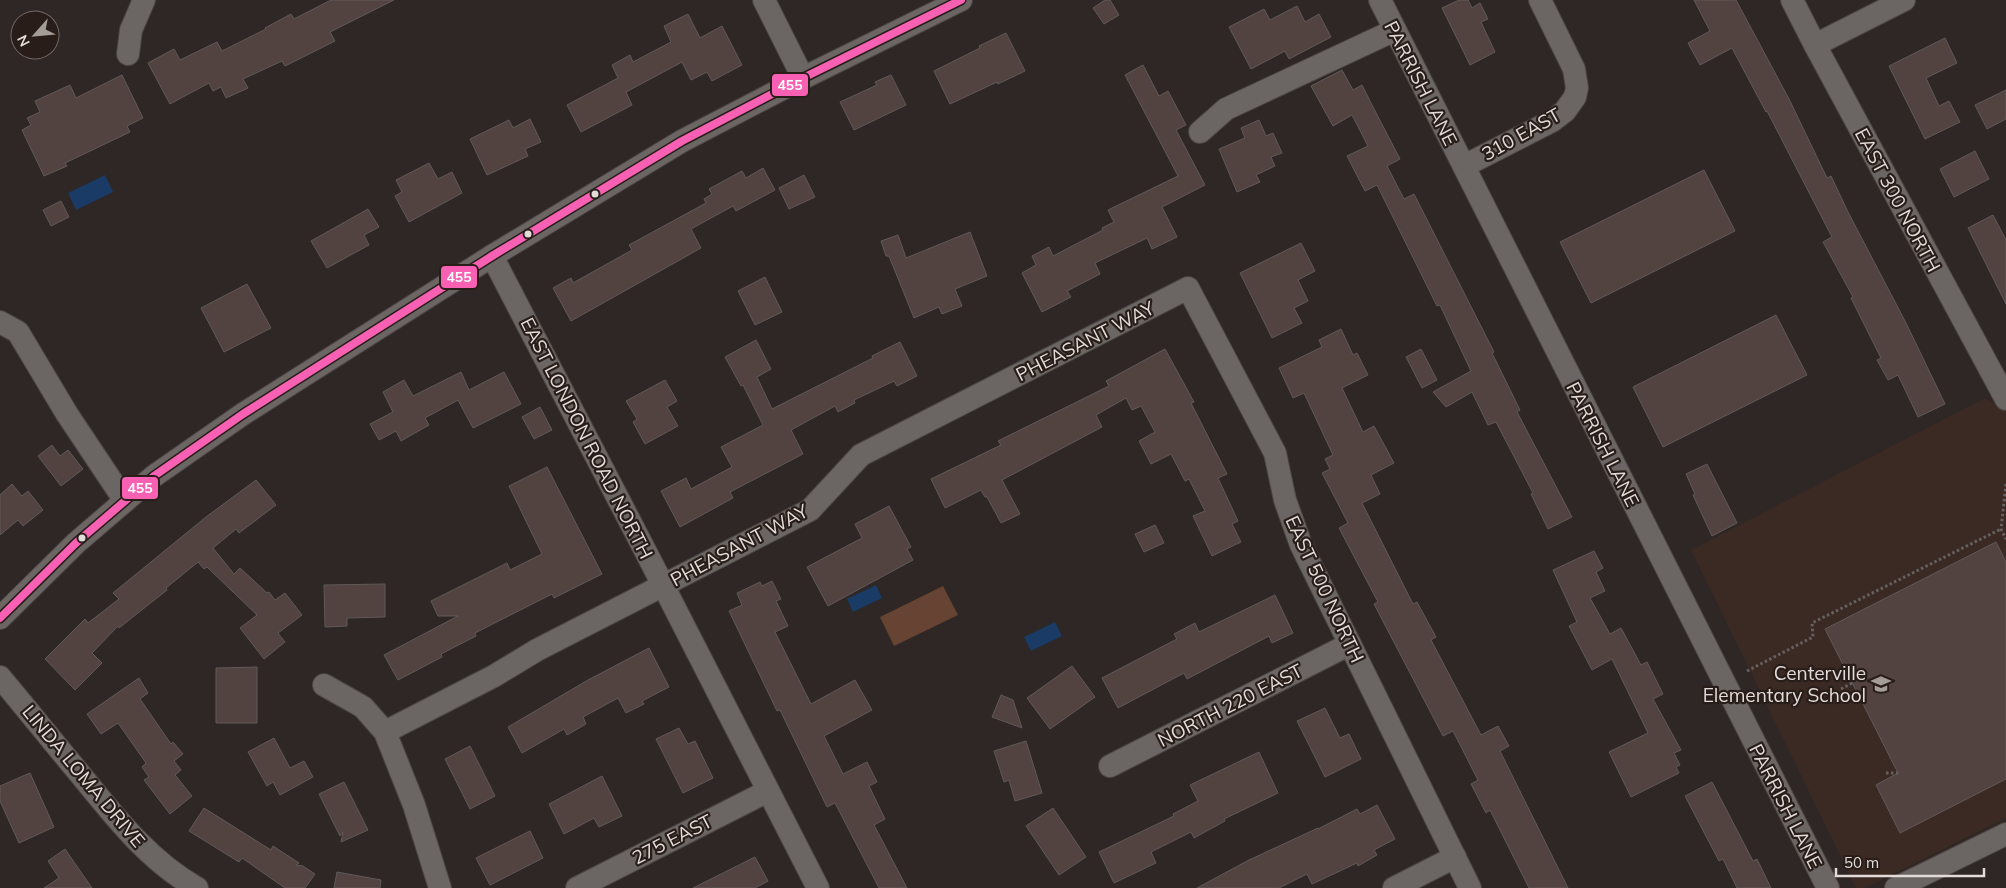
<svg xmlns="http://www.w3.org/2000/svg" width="2006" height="888" font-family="Mulish,sans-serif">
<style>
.built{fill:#3b2a23}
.green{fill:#664332}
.water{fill:#1a3b65}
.building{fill:#524240;stroke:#605a59}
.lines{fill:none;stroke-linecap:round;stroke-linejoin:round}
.minor-casing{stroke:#4b4543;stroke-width:24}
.path{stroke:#656160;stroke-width:3;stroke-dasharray:2.5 2.5;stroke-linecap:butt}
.minor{stroke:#6b6663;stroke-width:22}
.bus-1-casing{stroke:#281d18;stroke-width:11}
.bus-1{stroke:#f860b3;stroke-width:8}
.bus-dot{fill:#e3dbd8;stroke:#281d18;stroke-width:2}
.labels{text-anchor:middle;stroke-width:4.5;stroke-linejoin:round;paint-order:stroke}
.street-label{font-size:19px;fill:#e3dbd8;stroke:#281d18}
.poi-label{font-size:19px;fill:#e3dbd8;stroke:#281d18;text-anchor:end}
.line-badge{stroke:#281d18;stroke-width:2}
.badge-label{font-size:14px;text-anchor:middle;font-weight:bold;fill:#fff}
</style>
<rect width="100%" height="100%" fill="#2e2725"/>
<path class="built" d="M1985,398L2006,410V818L1865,888H1856L1691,550Z"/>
<path class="green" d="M943,586L958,615L894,646L880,617Z"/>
<g class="water">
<path d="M105,175L113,192L76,210L68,193Z"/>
<path d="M876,585L882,598L853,612L847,599Z"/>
<path d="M1055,622L1062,636L1031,651L1024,637Z"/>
</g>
<g class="building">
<path d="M331,0H394L330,32L335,41L285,66L282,61L243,79L248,88L226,98L221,87L213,91L209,83L170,104L148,63L174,49L180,60L217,42L222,51L266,29L265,28L291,14L294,19Z"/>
<path d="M1105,0H1110L1119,15L1104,24L1093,8Z"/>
<path d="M1459,0H1468L1472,8L1480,3L1488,19L1481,22L1495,52L1470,65L1442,8Z"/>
<path d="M1694,0H1736L1789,99L1827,178L1831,176L1848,212L1906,323L1945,404L1918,417L1898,375L1888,380L1877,360L1881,358L1851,298L1853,297L1823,242L1832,237L1767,111L1766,112L1732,48L1700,65L1688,43L1710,31Z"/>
<path d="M1297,6L1305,22L1319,14L1331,37L1289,59L1285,51L1251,69L1229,27L1264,9L1270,20Z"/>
<path d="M688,14L700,38L722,26L742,65L712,81L707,72L691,80L682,62L626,92L632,105L581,132L567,105L618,78L612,65L630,55L633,62L671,42L664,26Z"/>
<path d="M1006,33L1025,71L998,84L997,82L950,104L934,71L980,48L979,46Z"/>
<path d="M1945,38L1957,63L1926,78L1939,106L1949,101L1960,122L1925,139L1889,66Z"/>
<path d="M1143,65L1159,96L1168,91L1186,125L1176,130L1205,185L1162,207L1177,237L1152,249L1147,238L1095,263L1100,274L1067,291L1071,297L1042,312L1022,273L1036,265L1032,256L1049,247L1053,256L1103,230L1102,228L1114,222L1108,210L1178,176L1125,75Z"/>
<path d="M1342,70L1353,90L1362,85L1372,105L1400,159L1387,166L1404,199L1414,194L1494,352L1492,353L1520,410L1517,412L1572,517L1548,529L1531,494L1533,493L1496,422L1488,425L1472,392L1446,407L1433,392L1471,371L1440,305L1437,306L1377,185L1365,191L1347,156L1368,146L1352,115L1333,126L1311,86Z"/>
<path d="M122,75L143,118L127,126L130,132L65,163L67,166L44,176L22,130L31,125L27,118L40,112L35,101L70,85L76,98Z"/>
<path d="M891,75L906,105L854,130L840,102L877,85L875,82Z"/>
<path d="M2006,90V119L1987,129L1975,105Z"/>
<path d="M530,119L541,142L525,149L528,156L487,175L470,139L509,120L513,128Z"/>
<path d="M1259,120L1266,136L1273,133L1282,153L1271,157L1275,166L1256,175L1260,182L1237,192L1219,149L1245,138L1241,128Z"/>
<path d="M1975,151L1989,179L1954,197L1940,169Z"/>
<path d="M429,163L438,179L452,172L462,193L409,222L395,196L402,192L396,180Z"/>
<path d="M763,168L775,190L736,211L733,206L691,229L701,248L571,321L553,288L571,278L573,283L632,250L629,245L706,203L704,199L712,194L709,189L742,171L746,178Z"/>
<path d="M1704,170L1735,231L1591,303L1560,242Z"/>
<path d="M804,175L815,197L789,209L779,188Z"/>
<path d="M61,201L69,217L51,226L43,210Z"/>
<path d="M368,209L379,227L364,235L369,245L327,268L311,241Z"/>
<path d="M1993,215L2006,240V304L1968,228Z"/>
<path d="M970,232L987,276L955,289L962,306L942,314L939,307L914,318L889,256H886L881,241L898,235L906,258Z"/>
<path d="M1301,243L1315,271L1298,280L1308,301L1294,308L1302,323L1272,338L1240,273Z"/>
<path d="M765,277L782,312L755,325L738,291Z"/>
<path d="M247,284L271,328L224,352L201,308Z"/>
<path d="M1776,315L1807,375L1663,447L1633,387Z"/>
<path d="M1341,329L1353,355L1357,353L1368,375L1342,388L1363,432L1374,426L1394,463L1371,475L1380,494L1362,503L1413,604L1417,602L1436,637L1431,640L1481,735L1498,726L1509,746L1500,751L1568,888H1529L1490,810L1486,813L1471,784L1478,780L1453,731L1443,736L1374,604L1378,602L1339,528L1348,523L1322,473L1330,469L1325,459L1333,455L1304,393L1293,398L1279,368L1322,347L1319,340Z"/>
<path d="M756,340L771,369L757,377L772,409L873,358L872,356L900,342L917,376L897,386L894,381L854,400L855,403L838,412L835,406L791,430L803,454L730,492L733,498L680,527L661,491L686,478L691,489L732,467L721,447L763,425L743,385L741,386L725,357Z"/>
<path d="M1165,349L1194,402L1191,403L1227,474L1218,478L1238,521L1232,524L1241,542L1212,556L1193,516L1205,511L1189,479L1185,481L1171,454L1151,464L1139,441L1155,432L1141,406L1132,410L1126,398L1096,415L1102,427L1002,480L1020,514L1001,523L987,497H985L981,490L945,508L931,479L1001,445L998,441L1109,386L1106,381Z"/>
<path d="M1421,349L1437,380L1422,388L1406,357Z"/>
<path d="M461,372L469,390L504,372L521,404L473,428L458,400L425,418L429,425L401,441L396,431L379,440L370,424L393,412L383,392L404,380L413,396Z"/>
<path d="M665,380L677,401L667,407L678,426L645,444L633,422L637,419L626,401Z"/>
<path d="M540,407L552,430L534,439L522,417Z"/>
<path d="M52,445L60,456L68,450L83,469L61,486L38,456Z"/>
<path d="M1707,464L1737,523L1712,536L1693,495L1695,494L1686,474Z"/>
<path d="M547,467L602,574L554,598L552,594L475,633L476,636L441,654L442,657L398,680L384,655L458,616H438L431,601L507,563L510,570L542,554L509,486Z"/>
<path d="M256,480L276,505L239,533L236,529L213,548L234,574L240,568L267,593L269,592L275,600L285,593L302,615L278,633L285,642L264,659L240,628L257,615L207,567L204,569L198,562L166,588L167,590L119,628L118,626L92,653L102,663L75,690L45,659L85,619L88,623L119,599L113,593L206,517Z"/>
<path d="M12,484L22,496L28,491L43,510L23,526L18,520L0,535V495Z"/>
<path d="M889,506L911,547L907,549L913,560L828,606L807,567L862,538L855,524Z"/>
<path d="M1155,525L1164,543L1144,552L1135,534Z"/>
<path d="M1996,542L2006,562V779L1900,833L1876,785L1898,773L1825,629Z"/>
<path d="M1594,551L1603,568L1596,572L1605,591L1590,598L1610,634L1621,628L1641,665L1647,662L1663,694L1653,699L1681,750L1674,753L1680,765L1676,767L1679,773L1631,797L1609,752L1648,733L1612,659L1592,670L1569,626L1577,622L1553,570Z"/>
<path d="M772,581L781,599L776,601L788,626L775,632L811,704L855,680L872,710L824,736L843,774L867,762L877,782L869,786L885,819L874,825L907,888H879L835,803L827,807L780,710L777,711L729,611L742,605L737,593L760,582L762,586Z"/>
<path d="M385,584V617L347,618V626L325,627L324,585Z"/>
<path d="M1275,595L1293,633L1272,643L1269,636L1187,679L1184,673L1118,708L1102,678L1177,639L1174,634L1195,623L1199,632Z"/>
<path d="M649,648L669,687L642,701L644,704L626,713L618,698L583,717L586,724L567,735L564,729L522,753L508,727L588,680Z"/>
<path d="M1072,666L1095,697L1050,729L1027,698Z"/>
<path d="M257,667V723H216V668Z"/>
<path d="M139,678L148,693L140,699L171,744L173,742L183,754L174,761L181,770L175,775L192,796L170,814L144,780L149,777L142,767L146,763L118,723L101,734L87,714Z"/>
<path d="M1001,695L1013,700L1022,728L992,717Z"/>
<path d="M1325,708L1340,738L1349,734L1361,759L1325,777L1297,721Z"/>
<path d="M679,728L688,744L695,741L713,778L683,793L656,739Z"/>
<path d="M274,738L290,768L304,761L313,777L280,795L273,782L267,786L248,752Z"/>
<path d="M1026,741L1042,793L1015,801L1009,780L1004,782L994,751Z"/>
<path d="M470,746L495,796L470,809L445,759Z"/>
<path d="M1259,752L1278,793L1224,819L1225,821L1194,838L1191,832L1151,852L1156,863L1114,883L1099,852L1174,816L1173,814L1198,801L1190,785Z"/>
<path d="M30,773L54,827L19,843L0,801V786Z"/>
<path d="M602,776L622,816L599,827L594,818L564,834L549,804Z"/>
<path d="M344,782L368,830L341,842L343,832L340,836L319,794Z"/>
<path d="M1712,782L1753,861L1757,859L1771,888H1737L1723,859L1719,861L1685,796Z"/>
<path d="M1377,805L1395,839L1374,850L1377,855L1358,866L1357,863L1312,884L1307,874L1279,888H1197L1249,860L1318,828V829L1357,809L1360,814Z"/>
<path d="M204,808L271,850L273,846L299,863L296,865L303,866L315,874L305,888H285L242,858L239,862L189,831Z"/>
<path d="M1053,808L1086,857L1059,875L1026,826Z"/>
<path d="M530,831L543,858L490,885L476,858Z"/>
<path d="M65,849L92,888H44L59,878L48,861Z"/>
<path d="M755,857L768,881L755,888H693Z"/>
<path d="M337,872L381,880L380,888H334Z"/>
</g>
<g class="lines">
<defs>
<g id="minor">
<path d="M764,0L803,78"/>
<path d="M1380,0L1828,888"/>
<path d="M1792,0L1815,45L2006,399"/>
<path d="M1815,45L1904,0"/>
<path d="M128,54L131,30L144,0"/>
<path d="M1200,132L1226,109L1395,30"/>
<path d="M1464,166L1552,121L1565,111L1575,97L1577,88L1574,69L1540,0"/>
<path d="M492,256L663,585L818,888"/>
<path d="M0,322L18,332L67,414L125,501"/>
<path d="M0,618L76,543L154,476L243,414L492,256L682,141L803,78L961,0"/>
<path d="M0,677C27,709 53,742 80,774C114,816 149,861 197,888"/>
<path d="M324,685L363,707L385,732L414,805L440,888"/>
<path d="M385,732L494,676L537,650L810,510L861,455L1188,288L1275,453L1285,500L1301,545L1470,888"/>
<path d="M1110,766L1350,644"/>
<path d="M577,888L768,791"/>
<path d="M1394,888L1455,857"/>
<path d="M1896,888L2006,834"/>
</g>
</defs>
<use href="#minor" class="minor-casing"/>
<g class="path">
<path d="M2006,484L2001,529L2006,539"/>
<path d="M1747,671L1813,637L1812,623L2001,529"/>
<path d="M1841,689L1852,683"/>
<path d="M1886,773H1898"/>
</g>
<use href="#minor" class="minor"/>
<defs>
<path id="bus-1" d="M0,618L76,543L154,476L243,414L492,256L682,141L803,78L961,0"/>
</defs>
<use href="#bus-1" class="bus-1-casing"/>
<use href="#bus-1" class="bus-1"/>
</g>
<defs>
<symbol id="school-bare" viewBox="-9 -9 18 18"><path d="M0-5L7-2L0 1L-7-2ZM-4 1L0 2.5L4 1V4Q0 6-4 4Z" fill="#a49c99" stroke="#281d18" stroke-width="2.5" paint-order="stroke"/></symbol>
</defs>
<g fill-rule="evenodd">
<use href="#school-bare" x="1867" y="670" width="28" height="28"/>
</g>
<g class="bus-dot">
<circle cx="595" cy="194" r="4.5"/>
<circle cx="528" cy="234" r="4.5"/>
<circle cx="82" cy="538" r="4.5"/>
</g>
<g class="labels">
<g class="street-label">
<text transform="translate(1421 83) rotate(63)" y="7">PARRISH LANE</text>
<text transform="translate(1521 134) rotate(-29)" y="7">310 EAST</text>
<text transform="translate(1898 200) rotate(62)" y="7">EAST 300 NORTH</text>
<text transform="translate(1085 341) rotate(-27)" y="7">PHEASANT WAY</text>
<text transform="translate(587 438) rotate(63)" y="7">EAST LONDON ROAD NORTH</text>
<text transform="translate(1603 444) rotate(63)" y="7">PARRISH LANE</text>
<text transform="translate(739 545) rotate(-28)" y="7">PHEASANT WAY</text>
<text transform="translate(1325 589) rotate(65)" y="7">EAST 500 NORTH</text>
<text transform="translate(1230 705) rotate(-27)" y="7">NORTH 220 EAST</text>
<text transform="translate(84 776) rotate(50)" y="7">LINDA LOMA DRIVE</text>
<text transform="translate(1786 806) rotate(63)" y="7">PARRISH LANE</text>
<text transform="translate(672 839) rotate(-27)" y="7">275 EAST</text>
</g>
<g class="poi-label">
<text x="1866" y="680">Centerville<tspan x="1866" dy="22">Elementary School</tspan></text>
</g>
</g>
<g class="line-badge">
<rect x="771" y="73" width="38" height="24" rx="5" fill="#f860b3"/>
<rect x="440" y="265" width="38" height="24" rx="5" fill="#f860b3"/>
<rect x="121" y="476" width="38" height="24" rx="5" fill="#f860b3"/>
</g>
<g class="badge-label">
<text x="790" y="90">455</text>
<text x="459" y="282">455</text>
<text x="140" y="493">455</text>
</g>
<g transform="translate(35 35) rotate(243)"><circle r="24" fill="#281d18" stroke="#736965"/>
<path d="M0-4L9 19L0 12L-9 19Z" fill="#a49c99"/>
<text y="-8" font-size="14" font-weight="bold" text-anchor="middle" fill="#e3dbd8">N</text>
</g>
<path d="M1836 868v8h148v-8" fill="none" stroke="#e3dbd8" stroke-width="2.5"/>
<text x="1844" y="868" font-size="15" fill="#e3dbd8" stroke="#281d18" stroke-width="4" paint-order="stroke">50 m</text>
</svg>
